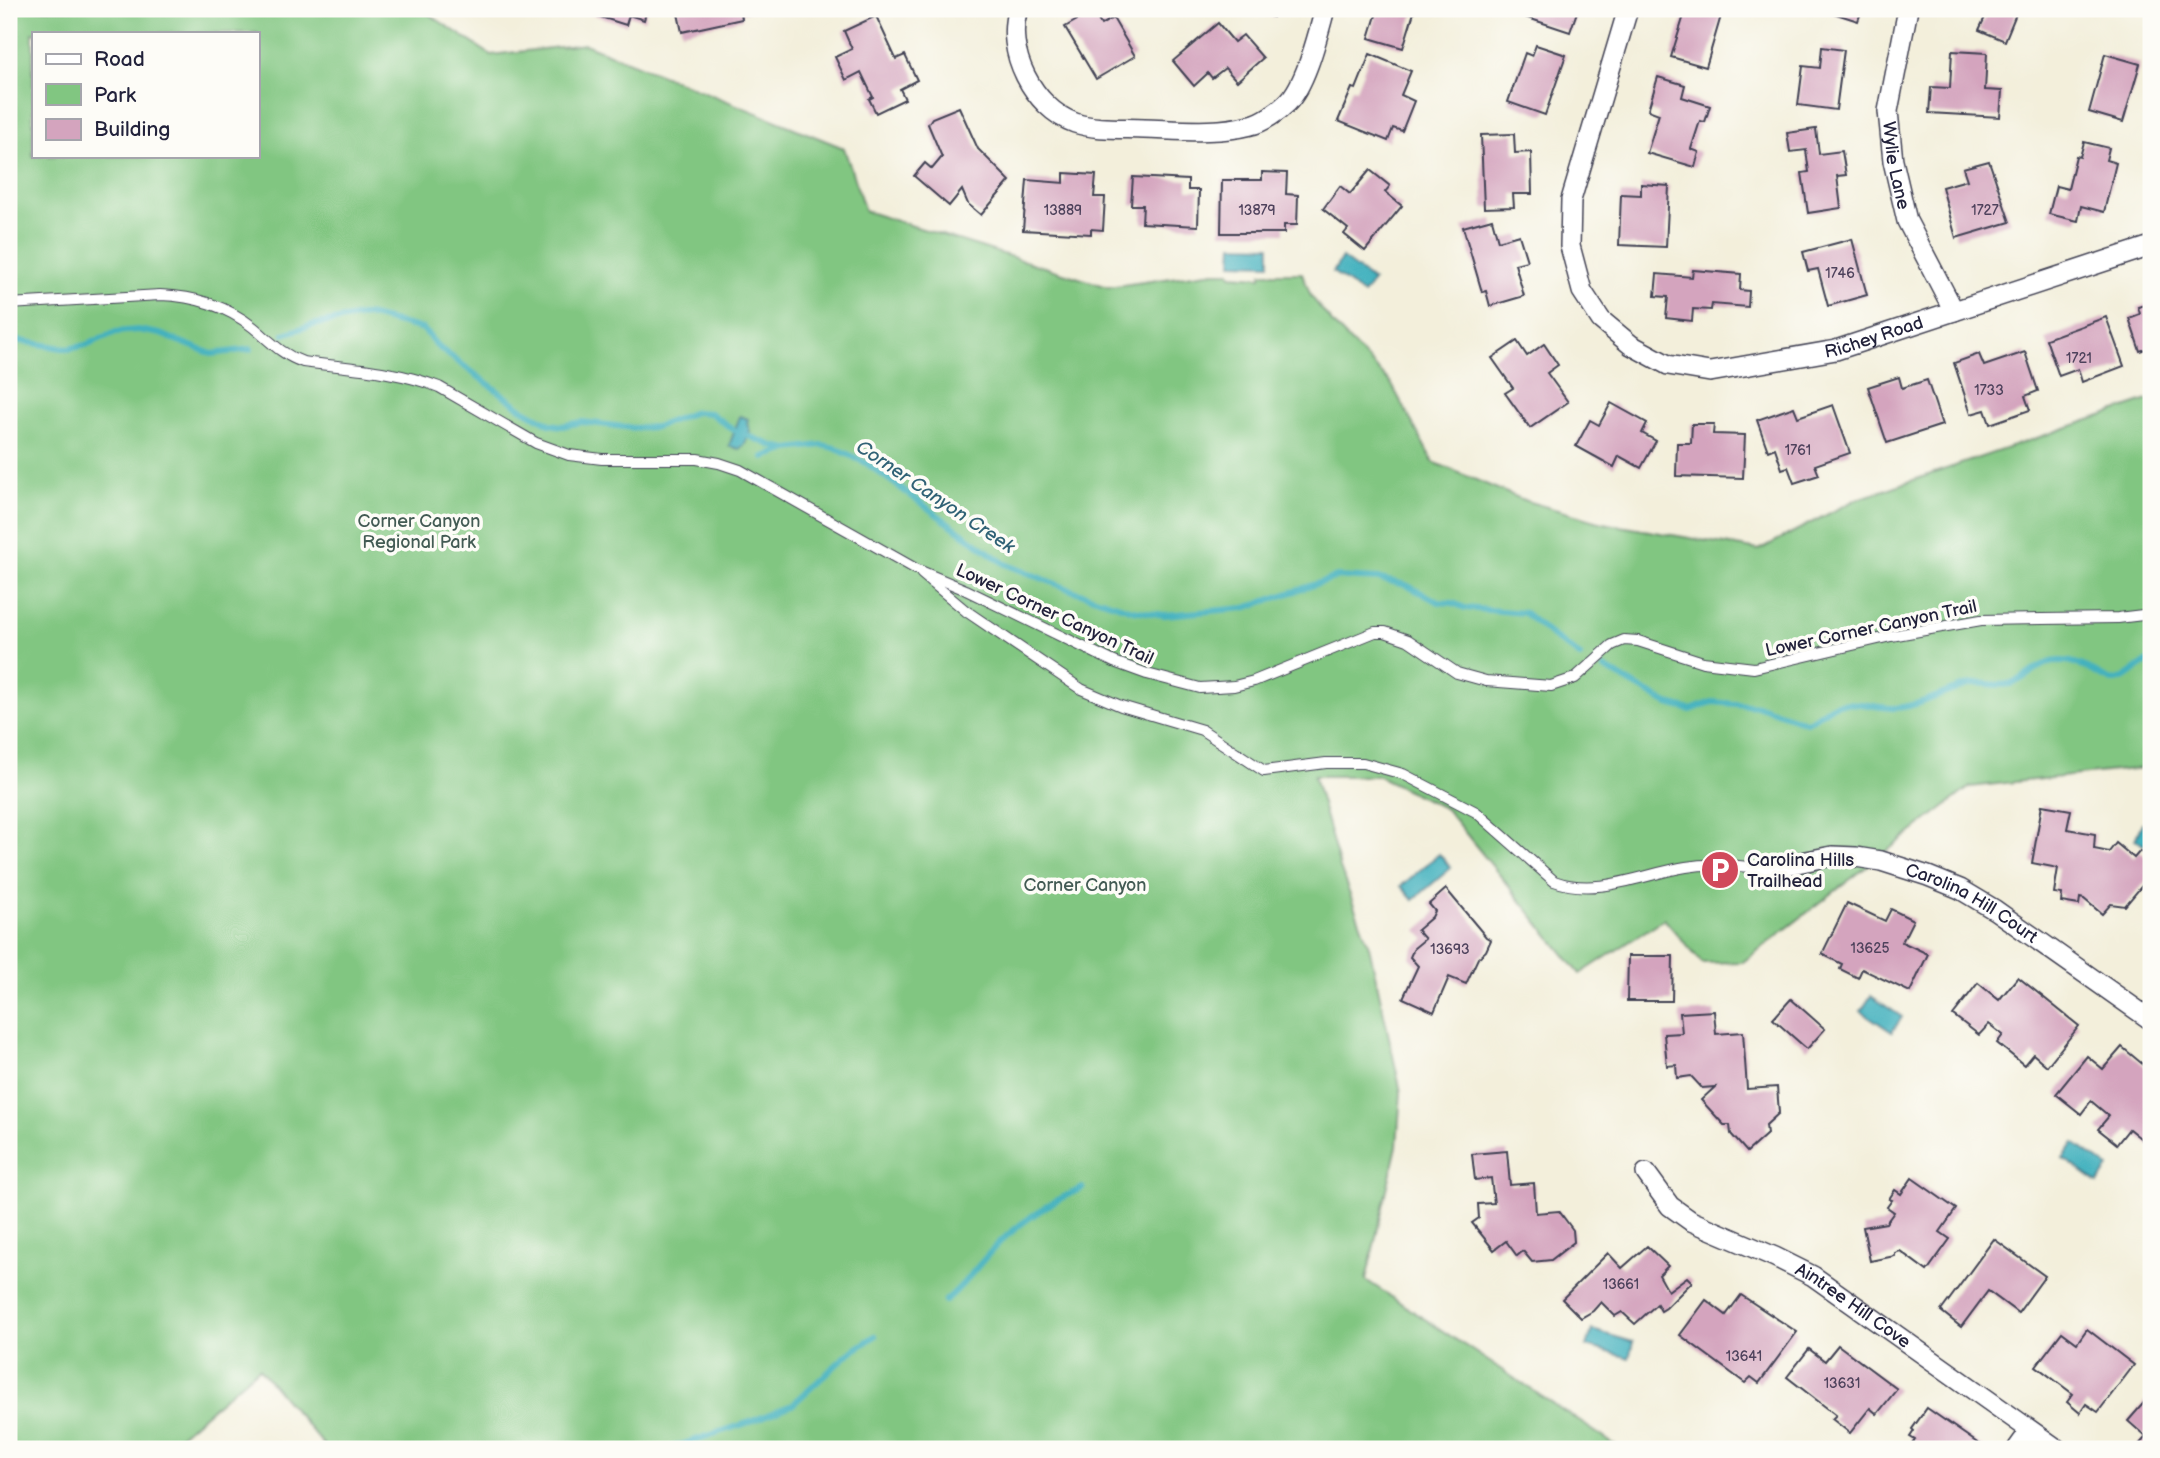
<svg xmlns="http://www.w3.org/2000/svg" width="2160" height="1458" font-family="'Balsamiq Sans',sans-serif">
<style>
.green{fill:#81c681;stroke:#52745e;stroke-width:2;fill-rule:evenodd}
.water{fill:#42b1be;stroke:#326a7c;stroke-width:2}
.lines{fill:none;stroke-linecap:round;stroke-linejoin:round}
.stream{stroke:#42b1be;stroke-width:6}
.building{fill:#d4a4be}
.service-casing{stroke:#414153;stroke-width:12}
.minor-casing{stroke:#414153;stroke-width:22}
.service{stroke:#fff;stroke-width:10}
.minor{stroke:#fff;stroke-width:19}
.labels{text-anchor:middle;stroke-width:7;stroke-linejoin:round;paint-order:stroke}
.number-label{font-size:14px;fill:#4e425c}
.street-label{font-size:18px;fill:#22223b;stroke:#fdfcf7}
.park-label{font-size:18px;fill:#435b54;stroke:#fdfcf7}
.poi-label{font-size:18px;fill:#22223b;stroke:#fdfcf7;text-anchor:start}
.water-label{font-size:19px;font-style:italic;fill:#306276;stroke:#fdfcf7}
</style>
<rect width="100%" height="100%" fill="#fdfcf7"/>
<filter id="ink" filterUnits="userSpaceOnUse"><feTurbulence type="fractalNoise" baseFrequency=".0143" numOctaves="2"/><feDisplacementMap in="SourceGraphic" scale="14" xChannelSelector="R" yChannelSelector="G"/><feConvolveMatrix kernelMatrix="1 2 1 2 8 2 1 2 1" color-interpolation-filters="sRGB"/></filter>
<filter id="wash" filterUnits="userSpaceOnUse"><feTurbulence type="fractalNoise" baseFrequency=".00686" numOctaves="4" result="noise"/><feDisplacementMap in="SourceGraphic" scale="28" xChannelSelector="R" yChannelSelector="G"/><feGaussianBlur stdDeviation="1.57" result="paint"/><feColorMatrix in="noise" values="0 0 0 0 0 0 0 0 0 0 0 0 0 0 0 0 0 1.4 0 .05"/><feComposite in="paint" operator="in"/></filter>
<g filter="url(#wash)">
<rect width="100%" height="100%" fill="#f3efdb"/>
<path class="green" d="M9,9H421L491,55L585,44L844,148L865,211L1108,287L1214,272H1230L1231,275L1261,277L1262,273H1302L1311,296L1334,325L1391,383L1433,462L1526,501L1603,523L1759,550L1855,500L2151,399V767L1970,787L1743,962L1702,963L1664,919L1580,974L1446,809L1379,776H1314L1340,868L1369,946L1401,1092L1397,1146L1366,1280L1621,1449H327L259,1368L164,1449H9ZM33,33H257V156H33Z"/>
<g class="water">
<path d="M1233,245L1270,246V264L1232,263Z"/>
<path d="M1342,258L1373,281L1363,294L1333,272Z"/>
<path d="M740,416L748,419L747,424L750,431L745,444L739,449L729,446Z"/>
<path d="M2142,823L2151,827V847L2135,840Z"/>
<path d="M1439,854L1451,868L1413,900L1401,886Z"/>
<path d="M1871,996L1902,1017L1892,1032L1861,1011Z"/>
<path d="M2074,1143L2109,1168L2098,1183L2063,1158Z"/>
<path d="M1592,1330L1633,1342L1629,1358L1587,1346Z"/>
</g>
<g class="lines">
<g class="stream">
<path d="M284,334L312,325L367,315L423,329L438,347L521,408L550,424L562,426L582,422L633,428L656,427L695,412L710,413L734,430L773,446L788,449L822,445L835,448L866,463L1005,564L1074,591L1133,610L1164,615L1245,608L1337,577L1380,579L1406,585L1439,602L1453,603L1465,608L1525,613L1548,633L1580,656"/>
<path d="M9,339L68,349L86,345L116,332L138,330L160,334L212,354L251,349"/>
<path d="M764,457L786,450"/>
<path d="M1604,668L1668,704L1691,710L1712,702L1759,706L1806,722C1819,719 1824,707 1838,704C1857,701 1873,707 1891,708C1916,709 1948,689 1973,684C1985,682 1998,687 2010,684C2028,680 2037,660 2063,661C2081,661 2096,675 2112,681L2124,678L2151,659"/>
<path d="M945,1301C970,1281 985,1253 1009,1234C1031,1215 1056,1199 1083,1188"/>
<path d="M668,1449L750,1422L792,1405L847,1355L875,1336"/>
</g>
</g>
<g id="blocks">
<g class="building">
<path d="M575,9H647L644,20L629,15L626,25Z"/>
<path d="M677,9H755V10L741,13L742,19L682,32Z"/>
<path d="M1247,9H1276L1273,17Z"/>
<path d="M1378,9H1415L1403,48L1369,38Z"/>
<path d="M1527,9H1578L1570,32L1525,17Z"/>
<path d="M1686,9H1723L1706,67L1671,57Z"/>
<path d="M1821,9H1862L1858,21Z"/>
<path d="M1970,9H2018L2005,41L1979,30L1986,15Z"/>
<path d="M1093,11L1101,25L1113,18L1135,56L1096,79L1065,27Z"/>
<path d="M876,16L896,59L905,55L917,80L900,89L905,99L876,113L869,99L873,97L861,72L846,80L835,57L852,49L844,31Z"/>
<path d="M1218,23L1234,42L1243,35L1263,58L1237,81L1225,68L1212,78L1208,73L1194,86L1173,61Z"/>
<path d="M1536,45L1566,55L1545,115L1508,102L1525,53L1532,56Z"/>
<path d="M1822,47L1844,50L1836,110L1798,105L1803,66L1820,68Z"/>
<path d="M1952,51L1987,53L1985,90L2002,91L2000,117L1929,113L1931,87L1950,88Z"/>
<path d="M1370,54L1411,71L1401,95L1414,101L1402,131L1393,128L1388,141L1338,121L1352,88L1356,89Z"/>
<path d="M2105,54L2140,64L2123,122L2089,112Z"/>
<path d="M1658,77L1685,85L1682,97L1710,106L1705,122L1700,121L1691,149L1699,152L1695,167L1647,153L1659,114L1648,110Z"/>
<path d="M959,107L978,149L1010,181L981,215L968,204L962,190L949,206L914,176L925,163L932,169L942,157L928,124L932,118Z"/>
<path d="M1816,129L1819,154L1842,151L1846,175L1837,176L1841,208L1808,213L1802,173L1809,172L1806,150L1790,152L1787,133Z"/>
<path d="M1514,134L1515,153L1531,152L1532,194H1513L1514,207L1484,208L1481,135Z"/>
<path d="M2084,142L2109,148L2106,160L2116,163L2104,212L2081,206L2078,221L2049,214L2056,186L2068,189L2076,156L2080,157Z"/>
<path d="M1989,161L2010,222L1956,238L1942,187L1967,180L1963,168Z"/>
<path d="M1370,170L1390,186L1385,192L1402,206L1365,251L1344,234L1348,229L1323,209L1340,186L1350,194Z"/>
<path d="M1262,172L1287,173L1286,194L1298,195L1297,225H1284V233H1221L1222,180H1262Z"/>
<path d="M1064,173L1096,175L1094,197H1105L1103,230L1091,229V234L1023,230L1027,180L1064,183Z"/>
<path d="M1133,177L1188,180V190H1199L1198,226L1142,223L1143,205H1131Z"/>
<path d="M1641,184L1669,186L1666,247L1619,245L1621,194L1641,195Z"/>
<path d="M1492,219L1498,241L1519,235L1527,261L1515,264L1524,296L1490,306L1486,291L1482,292L1463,227Z"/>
<path d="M1852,239L1867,295L1828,306L1818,269L1808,271L1803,252Z"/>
<path d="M1693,270L1741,274L1740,290L1749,291L1748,307L1712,304L1711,310L1693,309L1692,321L1666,318L1668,297L1655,296L1657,274L1692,277Z"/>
<path d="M2151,303V347L2140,351L2129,318L2140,314L2138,307Z"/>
<path d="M2106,317L2124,366L2082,382L2078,369L2059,376L2046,339Z"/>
<path d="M1517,341L1527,356L1544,344L1558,365L1547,373L1568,402L1530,428L1505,393L1513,388L1492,358Z"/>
<path d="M2025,352L2038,391L2025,396L2030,410L1990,424L1985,410L1971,414L1954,363L1979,354L1984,366Z"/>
<path d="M1899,377L1902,388L1927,380L1942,425L1887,443L1868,387Z"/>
<path d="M1611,403L1647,423L1642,433L1656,441L1641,468L1619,456L1614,467L1576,446L1590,420L1599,425Z"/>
<path d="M1833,405L1850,453L1815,465L1819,475L1794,483L1788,467L1782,469L1775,448L1768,451L1757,420L1794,407L1798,417Z"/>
<path d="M1692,424H1714L1713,434L1745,435L1743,478L1676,476L1677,443H1691Z"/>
<path d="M2042,805L2071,810L2067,829L2095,834L2094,849L2109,852L2116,843L2134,858L2140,851L2151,861V875L2125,906L2111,904L2102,914L2084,899L2080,898L2079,905L2061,902L2062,894L2054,893L2058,868L2032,863Z"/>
<path d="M1446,889L1486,937L1491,940L1486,951L1478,958L1466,984L1449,977L1434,1012L1403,998L1418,966L1410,957L1414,948L1425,939L1417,930L1432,917L1435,911L1429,904Z"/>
<path d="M1847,903L1885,921L1891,909L1913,920L1902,942L1928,954L1910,992L1862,969L1858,978L1840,969L1842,964L1822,954Z"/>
<path d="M1628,956H1673L1672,1001H1627Z"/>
<path d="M2018,977L2079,1026L2047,1066L2033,1054L2024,1065L1997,1043L2003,1035L1989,1024L1979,1035L1953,1015L1978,983L1999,1000Z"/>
<path d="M1791,999L1825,1029L1807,1049L1773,1019Z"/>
<path d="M1714,1011L1716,1034L1743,1032L1747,1089L1777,1087L1779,1113L1766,1125L1767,1134L1747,1152L1731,1134L1730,1125H1724L1701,1100L1715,1087L1702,1088L1691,1076L1677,1078L1676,1065L1667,1066L1664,1034L1682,1033L1680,1013Z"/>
<path d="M2122,1047L2146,1067L2148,1065L2151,1067V1147L2129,1129L2117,1144L2098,1129L2109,1116L2091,1101L2081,1114L2056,1094L2087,1056L2103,1069Z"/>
<path d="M1507,1151L1510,1185L1534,1183L1536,1213L1559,1211L1573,1230L1574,1242L1551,1260L1532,1262L1523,1251L1517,1256L1506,1241L1494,1250L1472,1223L1479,1218L1478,1204L1494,1203L1491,1178L1475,1180L1472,1154Z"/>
<path d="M1912,1178L1956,1209L1940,1232L1950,1239L1927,1271L1900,1251L1895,1253V1256L1870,1261L1863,1227L1886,1223L1894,1212L1887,1207L1892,1200L1889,1199L1895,1190L1901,1194Z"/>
<path d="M1994,1239L2045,1276L2018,1313L1988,1291L1961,1327L1941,1311Z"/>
<path d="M1647,1246L1668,1266L1659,1275L1668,1291L1687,1277L1692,1282L1666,1308L1661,1311L1657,1304L1635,1324L1622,1312L1615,1316L1601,1302L1593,1311L1581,1318L1562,1299L1608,1253L1622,1268Z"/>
<path d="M1741,1295L1797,1332L1759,1383L1751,1377L1745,1383L1680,1335L1706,1300L1726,1315Z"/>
<path d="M2087,1329L2134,1365L2098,1412L2086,1404L2080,1413L2067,1402L2073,1394L2036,1366L2062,1332L2077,1343Z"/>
<path d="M1838,1345L1897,1389L1877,1414L1870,1408L1850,1433L1832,1419L1836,1415L1787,1377L1809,1349L1825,1361Z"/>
<path d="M2148,1398L2151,1401V1449H2135L2146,1437L2128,1421Z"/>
<path d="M1927,1408L1986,1449H1908L1915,1440L1910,1437L1914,1431L1912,1429Z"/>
</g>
</g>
</g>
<g filter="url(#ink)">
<use href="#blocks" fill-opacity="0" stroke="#414153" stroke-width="2"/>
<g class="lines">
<defs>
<g id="service">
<path d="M9,304L160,295C194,296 225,305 253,327C269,340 282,355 303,362C348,368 396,370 439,387L536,443L569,455L602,459H697L719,463L740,470L916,569L966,590L1114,662L1147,674L1200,688L1234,686L1254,681L1375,632H1385L1408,640L1457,673L1486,681L1551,686L1575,678L1612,645L1624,640L1638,641L1703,662L1754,668L1891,636L1981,620L2118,618L2151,614"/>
<path d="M922,574L966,611L1081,689L1121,706L1202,730L1264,771L1326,763H1363L1403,774L1476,812L1554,881C1597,897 1643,874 1686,867C1713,862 1739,866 1766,869"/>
</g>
<g id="minor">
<path d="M1018,9C1004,50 1033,108 1075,123C1096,130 1122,128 1144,129C1180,130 1216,134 1251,125C1262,123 1279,111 1287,103C1306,85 1318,34 1325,9"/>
<path id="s1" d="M1628,9L1571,200L1570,246L1582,291L1601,320L1631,345L1668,365L1710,372L1836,350L2151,246"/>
<path id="s2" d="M1908,9L1888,111L1893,161L1907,221L1954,311"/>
<path id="s3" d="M1766,869L1832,856L1856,857L1881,861L1928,876L1960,889L1995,910L2151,1020"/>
<path id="s4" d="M1646,1173L1670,1206L1691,1221L1775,1257L1813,1276L2057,1449"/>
<path d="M2017,1449L2030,1431"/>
</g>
</defs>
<use href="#service" class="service-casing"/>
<use href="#minor" class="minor-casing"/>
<use href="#service" class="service"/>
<use href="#minor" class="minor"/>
</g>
</g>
<defs>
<symbol id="parking-disc" viewBox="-11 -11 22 22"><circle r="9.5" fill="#d1495b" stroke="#fdfcf7"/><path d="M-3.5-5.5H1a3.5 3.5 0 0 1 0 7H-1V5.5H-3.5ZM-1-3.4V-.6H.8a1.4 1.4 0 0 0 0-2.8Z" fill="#fff"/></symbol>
</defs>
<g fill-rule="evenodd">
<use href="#parking-disc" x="1698" y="848" width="44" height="44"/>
</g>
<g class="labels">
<g class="number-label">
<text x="1063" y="215">13889</text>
<text x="1257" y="215">13879</text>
<text x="1985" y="215">1727</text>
<text x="1840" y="278">1746</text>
<text x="2079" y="363">1721</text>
<text x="1989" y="395">1733</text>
<text x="1798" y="455">1761</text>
<text x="1870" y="953">13625</text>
<text x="1450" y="954">13693</text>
<text x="1621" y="1289">13661</text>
<text x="1744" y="1361">13641</text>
<text x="1842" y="1388">13631</text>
</g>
<g class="street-label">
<text dy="6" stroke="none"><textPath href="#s2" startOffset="159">Wylie Lane</textPath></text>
<text dy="6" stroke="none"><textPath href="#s1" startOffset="618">Richey Road</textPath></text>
<text transform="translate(1055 614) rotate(25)" y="6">Lower Corner Canyon Trail</text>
<text transform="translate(1871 628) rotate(-12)" y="6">Lower Corner Canyon Trail</text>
<text dy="6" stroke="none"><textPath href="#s3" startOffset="217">Carolina Hill Court</textPath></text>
<text dy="6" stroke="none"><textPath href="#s4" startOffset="250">Aintree Hill Cove</textPath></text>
</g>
<g class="park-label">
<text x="419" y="527">Corner Canyon<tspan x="419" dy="21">Regional Park</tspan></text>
<text x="1085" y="891">Corner Canyon</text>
</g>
<g class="poi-label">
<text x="1747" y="866">Carolina Hills<tspan x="1747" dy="21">Trailhead</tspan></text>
</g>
<g class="water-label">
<text transform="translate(936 496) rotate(34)" y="7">Corner Canyon Creek</text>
</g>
</g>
<rect width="2160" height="1458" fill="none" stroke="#fdfcf7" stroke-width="35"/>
<rect x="32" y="32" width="228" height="126" fill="#fdfcf7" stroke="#a5a5ac" stroke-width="2"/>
<rect x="46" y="54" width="35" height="10" fill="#ffffff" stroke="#a5a5ac" stroke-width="2"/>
<text x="94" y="66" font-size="21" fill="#22223b">Road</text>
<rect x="46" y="84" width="35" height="21" fill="#81c681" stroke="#a5a5ac" stroke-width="2"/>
<text x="94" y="102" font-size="21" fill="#22223b">Park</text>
<rect x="46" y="119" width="35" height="21" fill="#d4a4be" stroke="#a5a5ac" stroke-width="2"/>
<text x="94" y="136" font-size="21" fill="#22223b">Building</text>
</svg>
